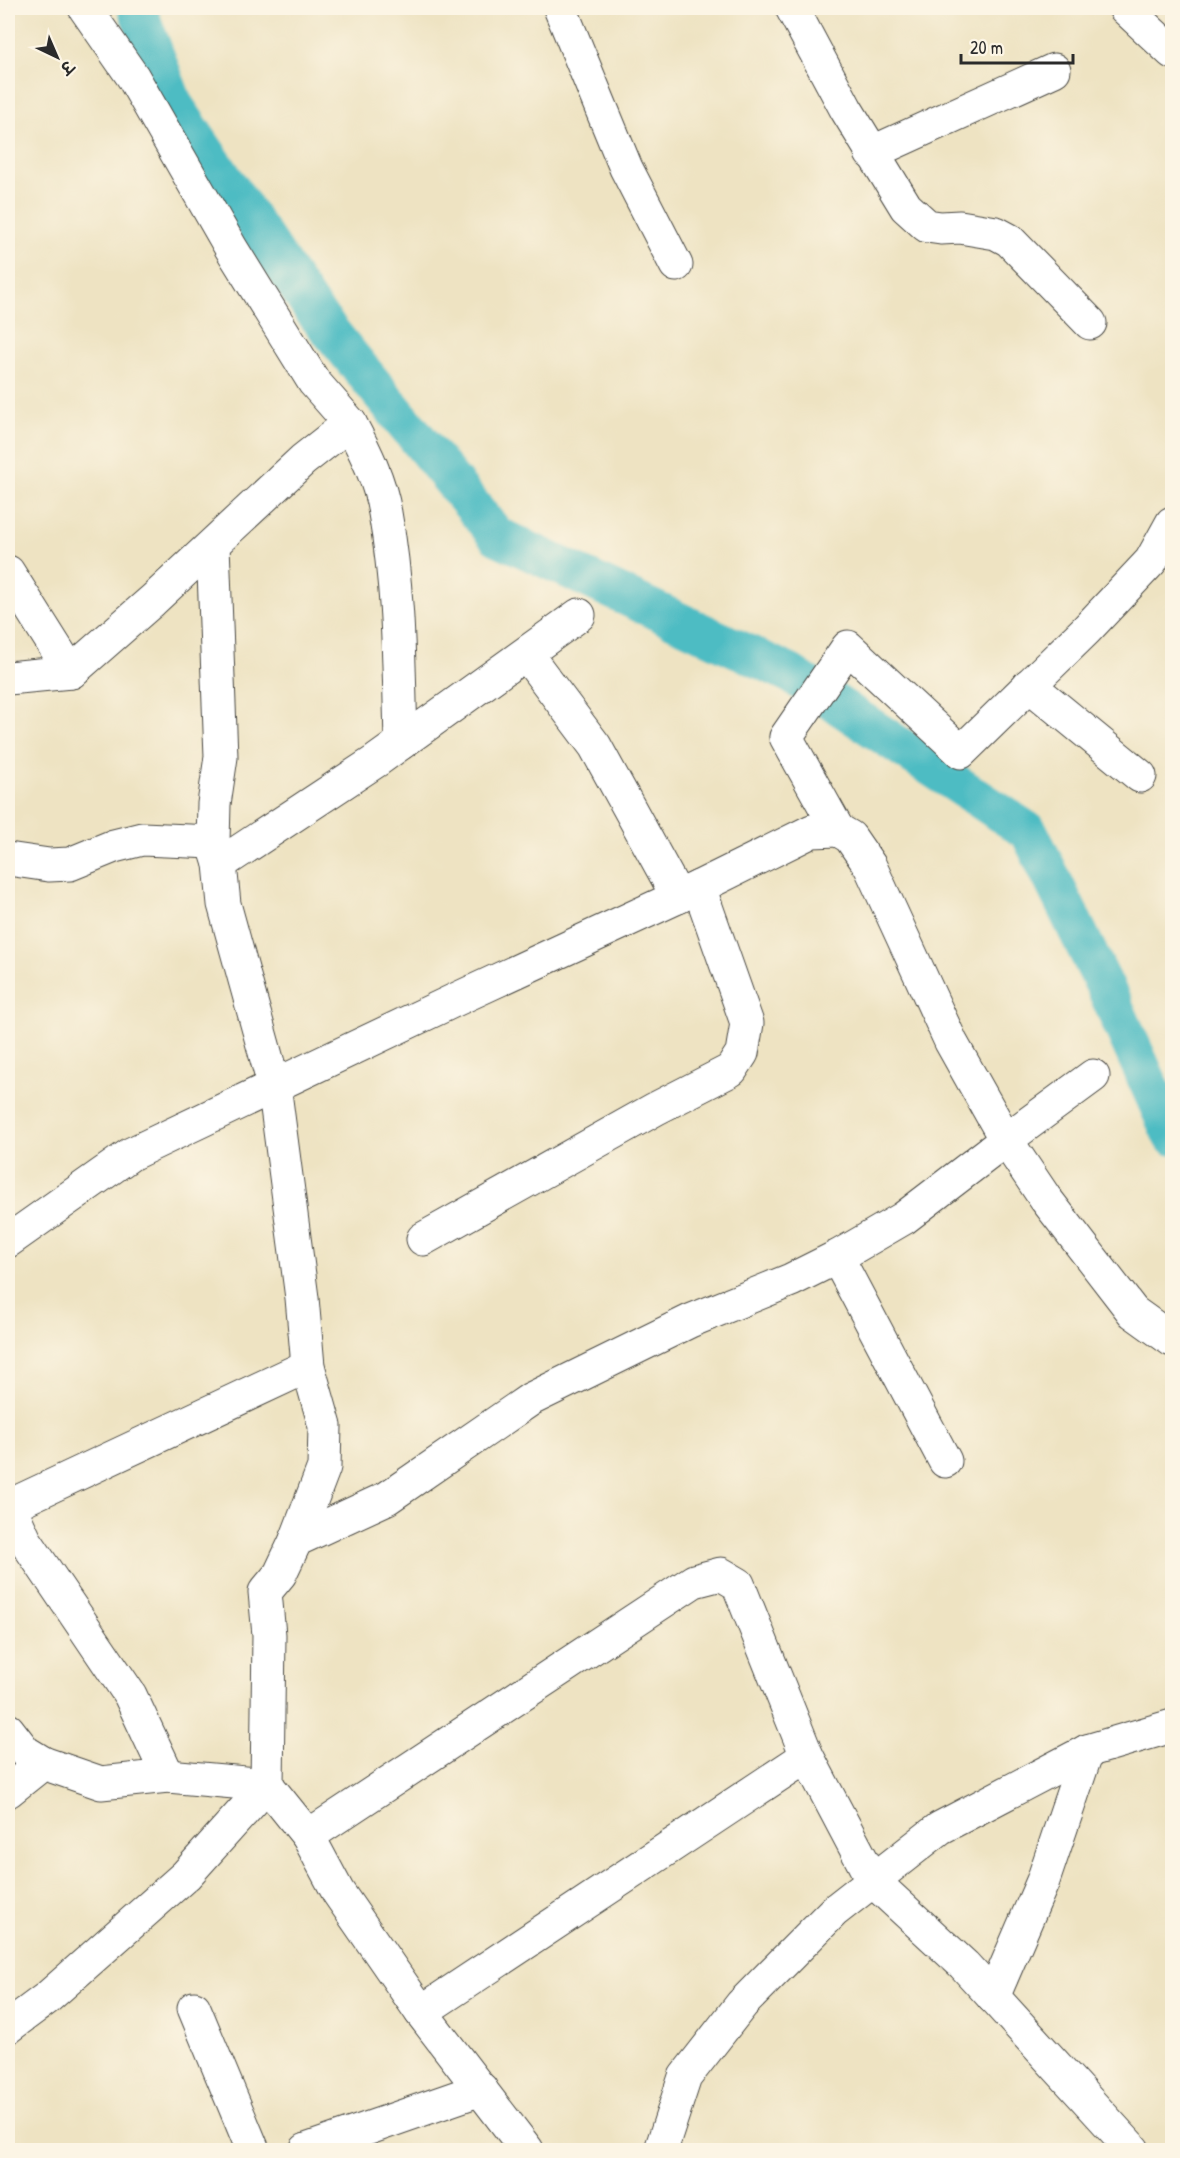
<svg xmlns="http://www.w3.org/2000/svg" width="1180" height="2158" font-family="'Patrick Hand','Playpen Sans Deva',sans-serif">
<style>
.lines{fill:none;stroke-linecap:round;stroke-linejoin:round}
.canal{stroke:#4dbcc3;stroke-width:39}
.minor-casing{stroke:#484742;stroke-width:35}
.minor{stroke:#fff;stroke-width:33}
</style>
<rect width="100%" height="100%" fill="#fcf5e5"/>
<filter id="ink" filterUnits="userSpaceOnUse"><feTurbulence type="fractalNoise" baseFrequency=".0167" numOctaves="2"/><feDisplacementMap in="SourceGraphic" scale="12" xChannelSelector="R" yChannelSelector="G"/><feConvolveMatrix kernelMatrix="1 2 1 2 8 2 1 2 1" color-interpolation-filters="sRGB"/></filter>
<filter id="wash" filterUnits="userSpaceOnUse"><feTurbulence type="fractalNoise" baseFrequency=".008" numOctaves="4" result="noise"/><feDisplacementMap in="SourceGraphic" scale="24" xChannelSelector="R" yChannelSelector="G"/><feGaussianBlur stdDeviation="1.35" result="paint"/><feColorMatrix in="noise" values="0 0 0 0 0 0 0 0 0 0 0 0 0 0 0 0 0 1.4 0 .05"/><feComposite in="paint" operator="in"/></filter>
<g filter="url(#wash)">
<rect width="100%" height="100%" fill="#eee3c2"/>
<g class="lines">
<path class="canal" d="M137,8L174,105L312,309L497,536L791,674L1029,832L1108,993L1172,1136"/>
</g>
</g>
<g filter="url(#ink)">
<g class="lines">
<defs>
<g id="minor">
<path d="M85,8L133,77L231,248L314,382L350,423"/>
<path d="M560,8L626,168L676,265"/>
<path d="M792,8L846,109L906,207L927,226L941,228L960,227L996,233L1009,240L1090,323"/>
<path d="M1125,8L1172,52"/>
<path d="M871,153L1054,70"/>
<path d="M213,545L221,757L214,804L213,842L220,864L224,904L274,1085L302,1298L308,1366L325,1426L324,1467L296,1540"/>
<path d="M8,572L71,672"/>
<path d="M526,654L595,746L678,897"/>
<path d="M8,678L71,672L152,601L303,460L350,423C365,451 380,481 385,513C399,589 399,666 401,743"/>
<path d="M1029,685L1140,776"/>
<path d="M838,830L786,737L848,647L961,752L1086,630L1151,561L1172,523"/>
<path d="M8,859L49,865L70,864L114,846L142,839L213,842"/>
<path d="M220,864L376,761L579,615"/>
<path d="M1093,1076L1006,1140L1045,1198L1133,1312L1172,1340"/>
<path d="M8,1241L131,1154L457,999L699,887L747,1023L742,1053L731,1070L655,1109L423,1239"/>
<path d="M837,1257L945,1461"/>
<path d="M8,1503L25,1540L130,1695L168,1776"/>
<path d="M9,1506L308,1366"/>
<path d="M8,1730L25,1752L43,1763L101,1783L168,1776L267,1785L269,1635L265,1592L280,1574L296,1540L387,1498L531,1399L690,1321L791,1280L837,1257L904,1218L1006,1140L951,1042L870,866L850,837L838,830L812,831L699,887"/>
<path d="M8,1791L43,1763"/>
<path d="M308,1836L694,1581L721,1574L738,1584L807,1756L873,1881L964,1965L1133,2150"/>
<path d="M993,1997L1043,1881L1087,1751"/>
<path d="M194,2008L253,2150"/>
<path d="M421,2012L807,1756"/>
<path d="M8,2027L47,1998L186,1875L267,1785L308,1836L338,1892L421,2012L527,2150"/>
<path d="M306,2150L481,2089"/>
<path d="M661,2150L685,2077L742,2004L834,1911L940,1828L1087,1751L1172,1726"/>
</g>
</defs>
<use href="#minor" class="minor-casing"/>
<use href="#minor" class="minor"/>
</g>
</g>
<rect width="1180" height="2158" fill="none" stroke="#fcf5e5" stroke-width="30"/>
<g transform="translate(57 57) rotate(136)" stroke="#fcf5e5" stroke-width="4.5" paint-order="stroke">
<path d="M0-4.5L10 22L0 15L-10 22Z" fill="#2b2b2b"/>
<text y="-9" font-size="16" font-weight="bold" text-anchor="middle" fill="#2b2b2b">उ</text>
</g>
<path d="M961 54v9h112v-9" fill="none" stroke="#2b2b2b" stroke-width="3"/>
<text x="970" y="54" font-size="18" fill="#2b2b2b" stroke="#fcf5e5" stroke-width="4.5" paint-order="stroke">20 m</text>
</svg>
